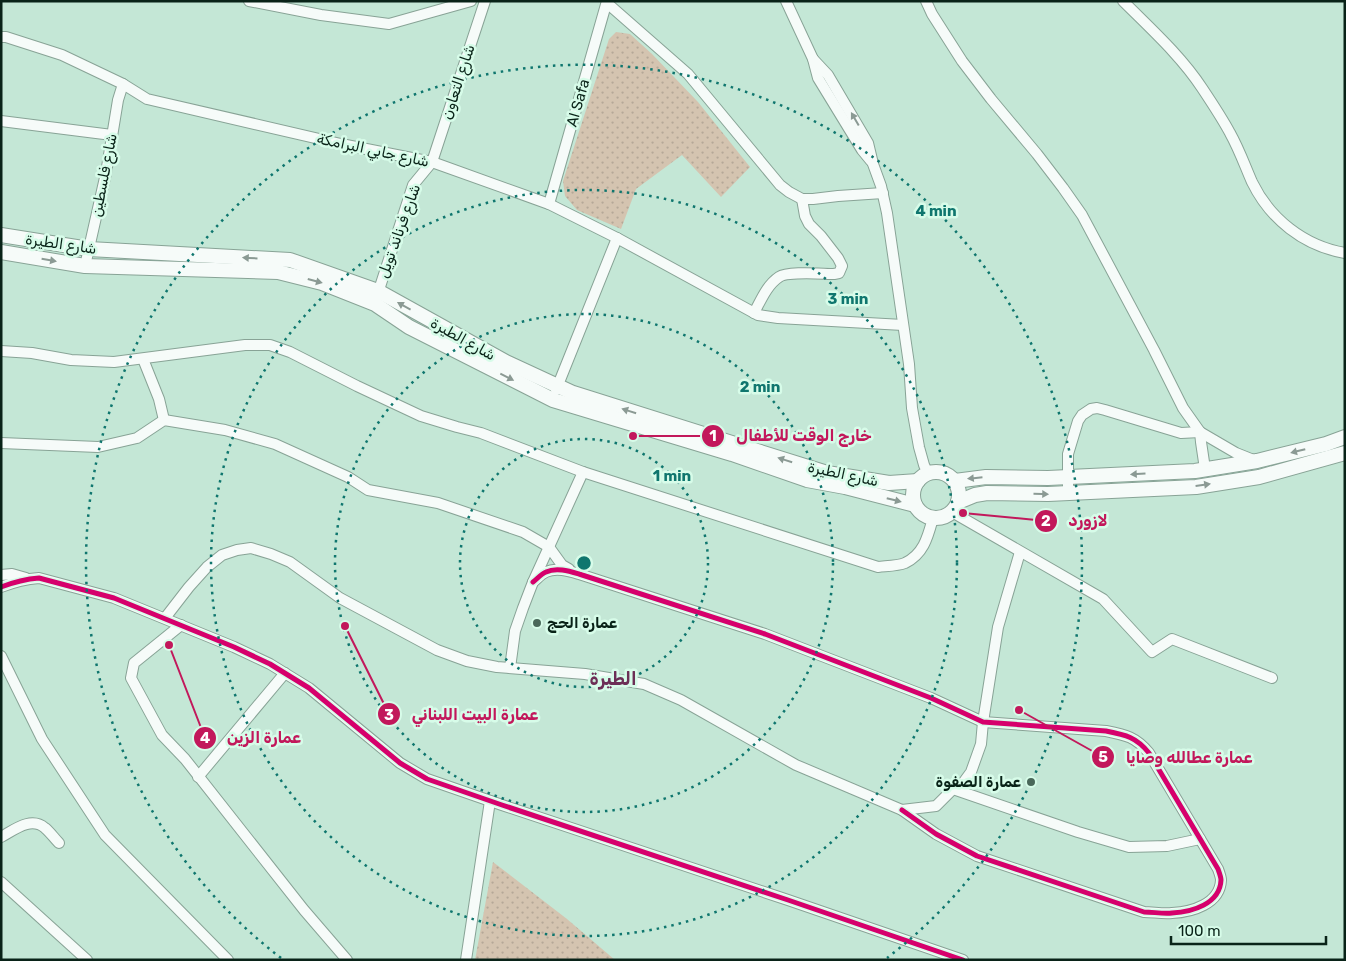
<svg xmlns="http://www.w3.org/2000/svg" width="1346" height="961" font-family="Rubik,'Noto Sans Arabic',sans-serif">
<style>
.grass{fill:url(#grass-dots)}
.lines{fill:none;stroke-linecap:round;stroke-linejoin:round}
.street-casing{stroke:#88a396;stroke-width:12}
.secondary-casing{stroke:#88a396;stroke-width:16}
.street{stroke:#f6fbf9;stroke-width:10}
.secondary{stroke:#f6fbf9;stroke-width:14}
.cycleway-casing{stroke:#d7fce9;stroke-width:8}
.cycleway{stroke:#d6006c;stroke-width:5}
.oneway{fill:#8b9a94}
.ring{fill:none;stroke:#0f766e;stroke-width:2.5;stroke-dasharray:2.5 5}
.poi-dot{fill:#4a685a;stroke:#d7fce9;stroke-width:2}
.labels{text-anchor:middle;stroke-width:5;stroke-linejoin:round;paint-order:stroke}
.street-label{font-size:15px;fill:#092318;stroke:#d7fce9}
.poi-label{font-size:15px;font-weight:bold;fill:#092318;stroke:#d7fce9;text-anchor:start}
.quarter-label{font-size:18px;font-weight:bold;fill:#6c2f56;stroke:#d7fce9}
.centre{fill:#0f766e;stroke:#d7fce9;stroke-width:2.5}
.ring-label{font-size:15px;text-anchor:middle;font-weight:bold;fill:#0f766e;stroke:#d7fce9;stroke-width:5;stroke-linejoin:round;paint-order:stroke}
.leader{fill:none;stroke:#c2185b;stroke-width:2}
.callout-dot{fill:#c2185b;stroke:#d7fce9;stroke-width:2}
.mark-label{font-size:15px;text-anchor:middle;font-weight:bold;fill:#fff}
.callout-label{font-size:16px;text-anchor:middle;font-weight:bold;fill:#c2185b;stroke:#d7fce9;stroke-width:5;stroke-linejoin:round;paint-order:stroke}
</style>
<defs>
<pattern id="grass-dots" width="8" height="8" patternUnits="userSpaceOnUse" patternTransform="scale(1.25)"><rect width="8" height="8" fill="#d4c4b0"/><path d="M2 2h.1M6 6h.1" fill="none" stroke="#b5a897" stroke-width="1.8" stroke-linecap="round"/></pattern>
</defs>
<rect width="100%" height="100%" fill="#c4e7d6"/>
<g class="grass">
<path d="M616,32L630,34L652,54L698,102L750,167L721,197L682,155L636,189L621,229L577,210L565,196L563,181L609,39Z"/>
<path d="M493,862L567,919L615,960H475Z"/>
</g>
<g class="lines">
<defs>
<g id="street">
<path d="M249,1L321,15L389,24L471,1"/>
<path d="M786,1L813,59L818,78L862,150L871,161"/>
<path d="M926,1L932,14L962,61L991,99L1037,154L1063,188L1082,215L1154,350L1183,408L1200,432L1236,453L1256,461"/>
<path d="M1123,1C1151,29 1181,56 1202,88C1212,103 1222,118 1230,133C1239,149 1245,166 1252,182C1270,219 1304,246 1345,253"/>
<path d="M607,3L688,74L780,185L789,192L802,199H813L838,196L883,193"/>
<path d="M1,37H6L62,55L123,84L147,99L341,144L432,162L549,204L617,238L758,315L778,318L903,325"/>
<path d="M813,59L828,75L868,143L873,164L881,186L887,213L909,364L912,408L919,447L924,465L928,474"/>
<path d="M1,121L112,135"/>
<path d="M549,204L607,1"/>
<path d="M85,266L106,173L118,100L123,84"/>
<path d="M377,296L413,185L432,162L485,1"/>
<path d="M754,313C761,300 767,285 779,277C788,271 822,274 834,274L839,273L842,266L838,258L821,236L809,224L805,216L802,199"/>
<path d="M1,351L32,353L71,360L114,362L245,345H270L290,352L357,386L421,416L457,427L481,433L583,472L878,567C886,566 897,566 905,563C924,554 928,536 933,518"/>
<path d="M143,359L159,399L164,420"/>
<path d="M556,390L617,238"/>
<path d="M1200,432L1201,442L1205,469"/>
<path d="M1,443L98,447L137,438L164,420L225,430L275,444L348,477L368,490L438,503L523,532L549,547L562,565L569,569"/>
<path d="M1068,493V454L1078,421L1082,415L1091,409L1097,408L1105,410L1181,433L1200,432"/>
<path d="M952,512L1103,599L1152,652L1172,639L1272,678"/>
<path d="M1,575L12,574L26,578"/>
<path d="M533,582C537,579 541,574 546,572C556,567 569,571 579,574L765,634L931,698L983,722L1106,731C1126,735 1136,737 1149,753L1218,869C1219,872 1221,877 1221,880C1220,904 1192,912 1172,913C1163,914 1153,912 1144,912L977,856L936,834L902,810"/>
<path d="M1,587C14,582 26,579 39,578L114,598L234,647L270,664L309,688L400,763L427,779L502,805L788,900L963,960"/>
<path d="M165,618L189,587L207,567L222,555L237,550L251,548L271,554L290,562L340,598L437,650L467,661L497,667L585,674L644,684L681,700L796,765L902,810L936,806L953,789L963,783L971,772L981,744L983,722L998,627L1020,552"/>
<path d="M181,625L134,663L131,678L162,735L185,759L304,910L347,960"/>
<path d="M1,656L42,739L105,835L228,960"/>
<path d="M510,668L515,631L523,608L533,582L583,472"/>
<path d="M198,777L285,673"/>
<path d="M953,789L1078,832L1129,847L1167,846L1200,839"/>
<path d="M1,837C14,830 31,816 45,828C50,832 54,838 59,843"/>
<path d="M1,882L87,960"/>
<path d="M466,960L490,801"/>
</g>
<g id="secondary">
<path d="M1,235L89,249L290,260L378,291L506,362L573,393L827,473L889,483L918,481"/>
<path d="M1,252L85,266L278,272L322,283L375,304L409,327L553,400L732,454L807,480L845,487L915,505"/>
<circle cx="936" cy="495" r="23"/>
<path d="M955,481L986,477L1048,478L1195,471L1257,461L1326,444L1345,437"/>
<path d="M958,502L975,495L987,493L1048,494L1196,487L1259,477L1345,453"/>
</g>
</defs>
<use href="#street" class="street-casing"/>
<use href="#secondary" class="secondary-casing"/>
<use href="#street" class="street"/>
<use href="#secondary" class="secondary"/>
<defs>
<g id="cycleway">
<path d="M533,582C537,579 541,574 546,572C556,567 569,571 579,574L765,634L931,698L983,722L1106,731C1126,735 1136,737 1149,753L1218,869C1219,872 1221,877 1221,880C1220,904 1192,912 1172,913C1163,914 1153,912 1144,912L977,856L936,834L902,810"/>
<path d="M1,587C14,582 26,579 39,578L114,598L234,647L270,664L309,688L400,763L427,779L502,805L788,900L963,960"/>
</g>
</defs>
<use href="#cycleway" class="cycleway-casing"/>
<use href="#cycleway" class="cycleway"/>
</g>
<defs><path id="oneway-solid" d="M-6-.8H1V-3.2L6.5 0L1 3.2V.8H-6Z" transform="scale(1.25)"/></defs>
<g class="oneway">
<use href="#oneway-solid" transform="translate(855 119) rotate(-120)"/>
<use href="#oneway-solid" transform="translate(250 258) rotate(-177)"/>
<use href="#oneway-solid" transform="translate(49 260) rotate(10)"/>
<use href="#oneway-solid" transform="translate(315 281) rotate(15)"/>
<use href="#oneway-solid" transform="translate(404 306) rotate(-151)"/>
<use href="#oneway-solid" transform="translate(507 377) rotate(27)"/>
<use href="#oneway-solid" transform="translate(629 411) rotate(-162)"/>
<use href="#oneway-solid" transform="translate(1298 451) rotate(166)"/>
<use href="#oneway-solid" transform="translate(785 460) rotate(-163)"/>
<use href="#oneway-solid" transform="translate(1138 474) rotate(177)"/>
<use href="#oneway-solid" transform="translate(975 478) rotate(174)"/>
<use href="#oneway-solid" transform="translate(1203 485) rotate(-8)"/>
<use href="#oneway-solid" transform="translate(1041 494) rotate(1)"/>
<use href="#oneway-solid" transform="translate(894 500) rotate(14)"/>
</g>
<g class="ring">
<circle cx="584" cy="563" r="124"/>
<circle cx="584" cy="563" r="249"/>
<circle cx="584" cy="563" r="373"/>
<path d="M281 958A498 498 0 1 1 887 958"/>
</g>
<g class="poi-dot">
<circle cx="537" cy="623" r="5"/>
<circle cx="1031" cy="782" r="5"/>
</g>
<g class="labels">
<g class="street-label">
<text transform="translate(458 82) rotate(-72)" y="5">شارع التعاون</text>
<text transform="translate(578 103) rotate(-74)" y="5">Al Safa</text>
<text transform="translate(373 150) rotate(12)" y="5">شارع جابي البرامكة</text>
<text transform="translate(104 175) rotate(-79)" y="5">شارع فلسطين</text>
<text transform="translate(399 231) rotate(-70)" y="5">شارع فرناند تويل</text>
<text transform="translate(61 244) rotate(8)" y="5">شارع الطيرة</text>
<text transform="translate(463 339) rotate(29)" y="5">شارع الطيرة</text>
<text transform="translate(843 474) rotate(12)" y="5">شارع الطيرة</text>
</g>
<g class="poi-label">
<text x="547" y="628">عمارة الحج</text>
<text x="1021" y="787" text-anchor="end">عمارة الصفوة</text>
</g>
<g class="quarter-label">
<text x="613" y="685">الطيرة</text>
</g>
</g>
<circle cx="584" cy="563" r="8" class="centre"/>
<g class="ring-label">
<text x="936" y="216">4 min</text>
<text x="848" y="304">3 min</text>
<text x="760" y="392">2 min</text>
<text x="672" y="481">1 min</text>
</g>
<path class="leader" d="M633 436L713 436M963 513L1046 521M345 626L389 714M169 645L205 738M1019 710L1103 757"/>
<g class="callout-dot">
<circle cx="633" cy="436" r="5"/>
<circle cx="963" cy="513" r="5"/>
<circle cx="345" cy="626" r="5"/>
<circle cx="169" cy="645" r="5"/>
<circle cx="1019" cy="710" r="5"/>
<circle cx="713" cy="436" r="12"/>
<circle cx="1046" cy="521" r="12"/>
<circle cx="389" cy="714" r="12"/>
<circle cx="205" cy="738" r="12"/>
<circle cx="1103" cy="757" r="12"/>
</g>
<g class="mark-label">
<text x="713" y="441">1</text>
<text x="1046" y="526">2</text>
<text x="389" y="720">3</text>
<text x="205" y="743">4</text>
<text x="1103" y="762">5</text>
</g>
<g class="callout-label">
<text x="804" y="441">خارج الوقت للأطفال</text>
<text x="1088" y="526">لازورد</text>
<text x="475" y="720">عمارة البيت اللبناني</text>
<text x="264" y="743">عمارة الزين</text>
<text x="1189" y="763">عمارة عطالله وصايا</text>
</g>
<rect width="1346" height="961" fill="none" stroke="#092318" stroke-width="5"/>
<path d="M1171 936v8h155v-8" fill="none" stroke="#092318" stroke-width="2.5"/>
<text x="1178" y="936" font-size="15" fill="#092318" stroke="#d7fce9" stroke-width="4" paint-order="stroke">100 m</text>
</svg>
